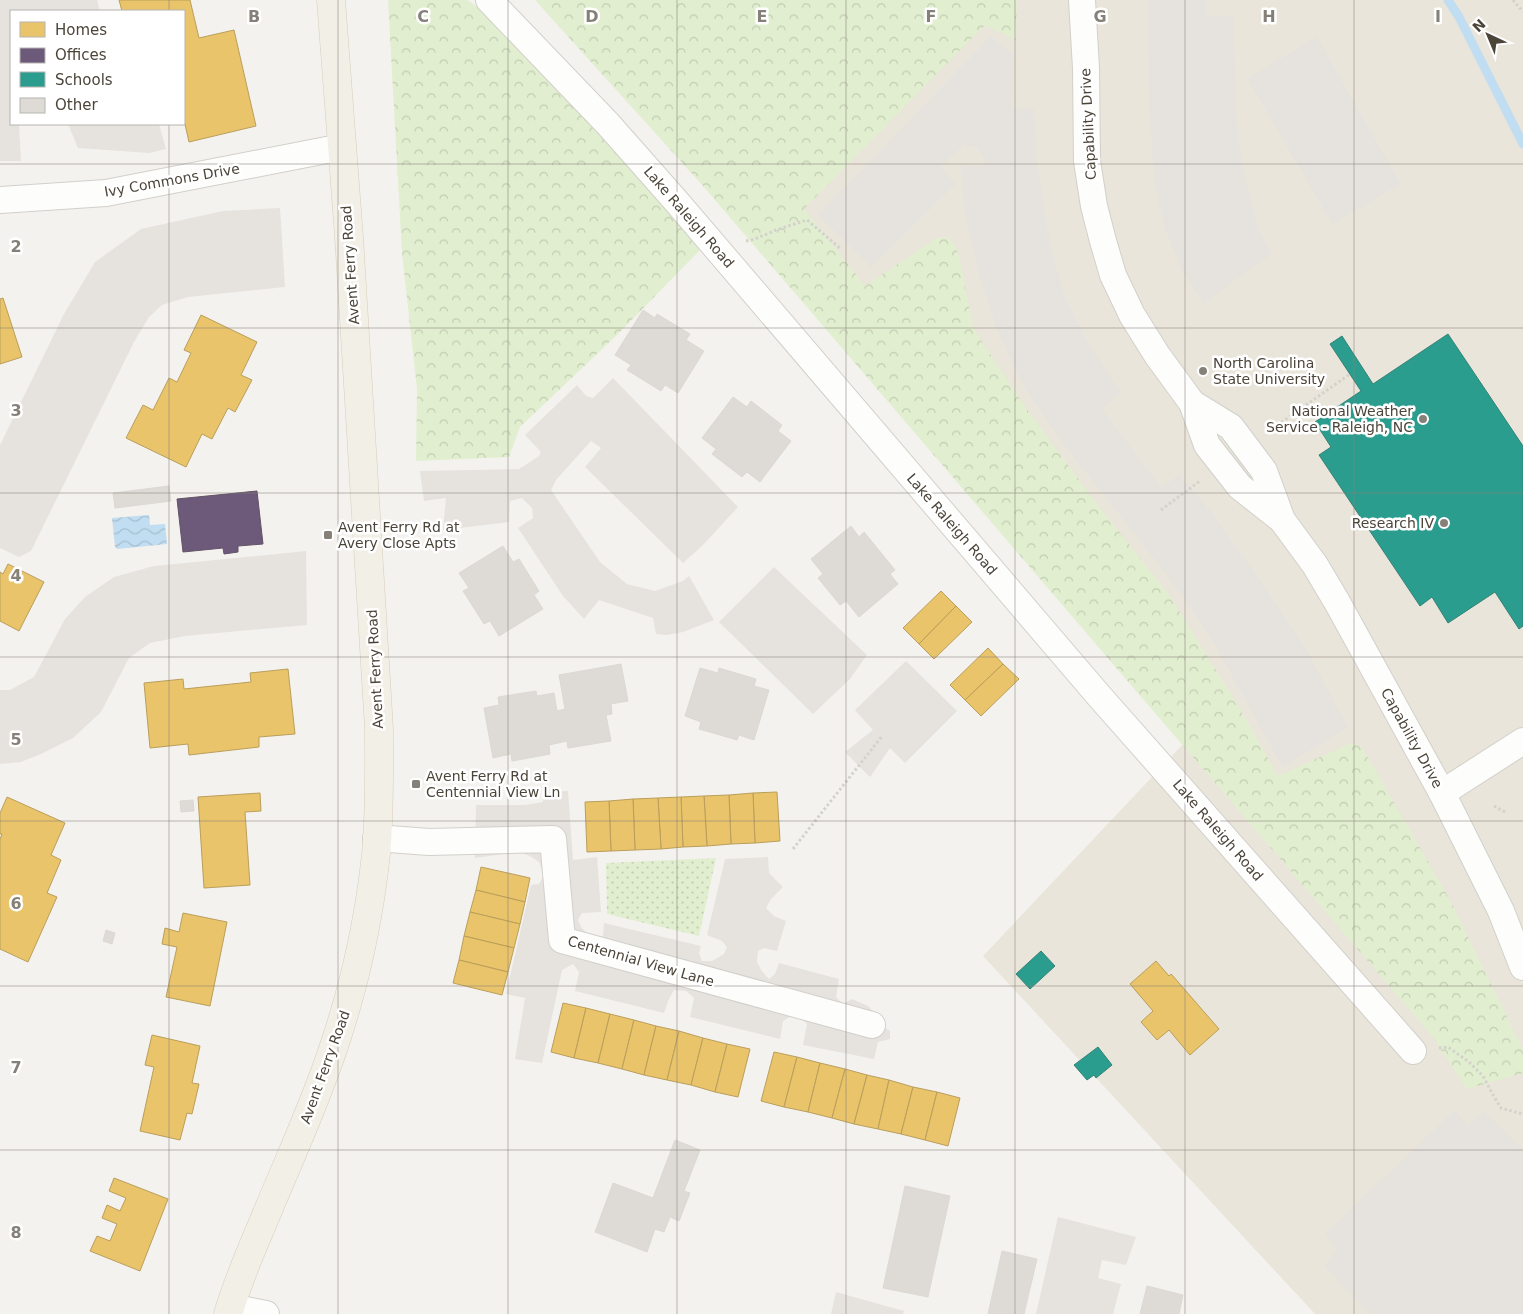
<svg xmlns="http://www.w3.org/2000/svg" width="1523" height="1314" font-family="'DejaVu Sans',sans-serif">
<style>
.education{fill:#eae5da}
.grass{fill:url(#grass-dots)}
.forest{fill:url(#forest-crowns)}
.parking{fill:#e6e3df}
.water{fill:url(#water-waves)}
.homes{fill:#e9c46a;stroke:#ba9e5b}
.offices{fill:#6d597a;stroke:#635366}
.schools{fill:#2a9d8f;stroke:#348275}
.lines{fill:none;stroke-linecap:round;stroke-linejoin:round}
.stream{stroke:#c0ddf1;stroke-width:9}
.building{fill:#dedbd6;stroke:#dcd9d4}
.minor-casing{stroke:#d2d0cb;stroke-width:28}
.major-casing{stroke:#d6cebb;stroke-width:29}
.path{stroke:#d3d2cc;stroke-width:3;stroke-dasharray:2.5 2.5;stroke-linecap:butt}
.minor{stroke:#fdfdfc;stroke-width:26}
.major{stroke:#f2efe6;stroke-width:28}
.grid{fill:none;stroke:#868178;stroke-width:1;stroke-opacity:0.55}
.poi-dot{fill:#868178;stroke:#fff;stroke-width:2}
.labels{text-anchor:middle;stroke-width:5;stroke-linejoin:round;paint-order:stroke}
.street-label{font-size:14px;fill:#4b4439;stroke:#fff}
.poi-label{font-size:14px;fill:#4b4439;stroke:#fff;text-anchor:start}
.grid-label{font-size:16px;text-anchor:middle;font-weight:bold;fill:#868178;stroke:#fff;stroke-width:5;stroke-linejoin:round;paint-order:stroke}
</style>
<defs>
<pattern id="grass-dots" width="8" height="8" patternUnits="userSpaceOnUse" patternTransform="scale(1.25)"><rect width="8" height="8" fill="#e1eecf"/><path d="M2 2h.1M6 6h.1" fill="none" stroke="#c3cdb2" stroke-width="1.8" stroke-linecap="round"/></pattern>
<pattern id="forest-crowns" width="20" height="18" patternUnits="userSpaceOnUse" patternTransform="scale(1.25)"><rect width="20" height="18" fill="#e1eecf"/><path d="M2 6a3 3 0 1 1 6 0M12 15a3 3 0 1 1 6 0" fill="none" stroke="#c3cdb2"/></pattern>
<pattern id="water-waves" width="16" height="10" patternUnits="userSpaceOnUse" patternTransform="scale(1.25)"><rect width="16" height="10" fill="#c0ddf1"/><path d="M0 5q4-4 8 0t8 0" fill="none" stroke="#a6bfcf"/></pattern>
</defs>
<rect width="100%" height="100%" fill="#f4f2ee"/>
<path class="education" d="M580,0H1523V1314H1315L983,956L1185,742Z"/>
<path class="grass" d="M716,858L699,936L607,914L606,863Z"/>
<g class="forest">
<path d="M388,0H467L478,7L579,106L703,247L618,334L520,427L509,457L416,461L417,389L402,253Z"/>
<path d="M535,0H1017L1016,40L985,25L804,209L865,286L937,238L947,237L955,245L960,260L973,328L1026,408L1090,495L1170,596L1240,709L1278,776L1349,744L1356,743L1363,749L1450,900L1523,1050V1073L1467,1089L1432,1036L703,186Z"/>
</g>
<g class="parking">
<path d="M0,0H97L100,11H11V124H19L21,161H0Z"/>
<path d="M1148,0H1207V16H1233L1237,121L1243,170L1258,228L1271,254L1204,303L1182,270L1164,226L1154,179L1149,106Z"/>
<path d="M991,36L1013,55L1012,108L1034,109L1037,164L1051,249L1065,297L1090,346L1121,393L1102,409L1161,487L1179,475L1211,511L1259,579L1308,652L1348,728L1282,767L1211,638L1169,578L1068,450L1025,389L998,332L979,276L965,213L960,167L984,166L985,160L977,148L964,145L941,167L956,184L871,267L818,215Z"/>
<path d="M1317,37L1401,184L1332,224L1247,78Z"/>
<path d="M68,124H159L166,149L149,153L78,148Z"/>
<path d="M280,208L285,287L188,297L162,305L149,317L134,342L31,551L19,557L0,548V445L64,314L95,262L141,229L223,211Z"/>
<path d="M613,378L738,507L703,545L683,563L585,467L601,448L591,441L556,480L551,490L600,562L627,584L655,591L683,581L689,576L714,620L683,632L667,635L656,634L653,618L599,600L584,619L563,596L518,528L533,518L532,508L522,498L510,501L509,522L443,530L446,498L424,501L420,471L519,469L539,456L541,452L525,435L577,385L586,396L593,398Z"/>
<path d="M306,551L307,625L185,636L150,643L129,658L101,712L73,738L43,753L21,762L0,764V690H10L34,677L65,619L85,597L114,577L154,566Z"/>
<path d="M774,567L867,655L850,679L813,714L719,622Z"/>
<path d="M906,661L957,711L905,763L890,748L870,777L845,752L873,730L855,710Z"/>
<path d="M568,791L573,860L597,857L601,912L582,913L578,920L581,927L593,940L597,941L603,936L604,923L701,946L699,953L702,961H712L724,954L727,947L722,941L707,935L725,859L768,857L769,873L783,887L771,899L766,908L774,916L786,921L777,951L764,948L758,951L757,962L761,970L769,979L775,974L779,963L839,979L836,997L843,1004L852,999L868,1006L878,1017L877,1023L890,1031V1039L878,1042L874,1059L803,1045L807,1024L802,1019L792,1015L783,1021L780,1039L690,1017L694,998L686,991L674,990L669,999L664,1013L575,991L579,972L573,964L562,970L542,1063L515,1059L525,998L506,994L531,885L539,884L544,875L539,862L530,856L518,852L475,858L476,805H525L543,802V792Z"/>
<path d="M1455,1110L1467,1125L1485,1112L1523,1150V1314H1371L1324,1266L1338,1250L1325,1234Z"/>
<path d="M1058,1217L1136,1237L1126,1265L1102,1260L1098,1278L1121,1284L1113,1314H1036Z"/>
<path d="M836,1292L904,1311L903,1314H831Z"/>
</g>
<path class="water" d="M149,515L150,525L165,524L167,544L117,549L115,547L112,518Z"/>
<g class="homes">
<path d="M119,0H190L199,38L234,30L256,126L189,142L184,120V11H122Z"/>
<path d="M3,298L22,357L0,364V299Z"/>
<path d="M201,315L257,342L241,375L252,380L235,412L228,408L212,439L202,434L186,467L126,438L143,405L153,410L169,378L177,382L191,353L184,350Z"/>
<path d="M8,564L44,582L19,631L0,621V572L3,574Z"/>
<path d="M941,591L956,606L919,644L903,628Z"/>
<path d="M956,606L972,622L934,659L919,644Z"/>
<path d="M988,648L1003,664L965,700L950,685Z"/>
<path d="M1003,664L1019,679L981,716L965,700Z"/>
<path d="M288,669L295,734L259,737V747L189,755L188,744L150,748L144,683L183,679L184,689L251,682L250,673Z"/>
<path d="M777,792L780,841L755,843L753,793Z"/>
<path d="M260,793L261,811L245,812L250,885L204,888L198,797Z"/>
<path d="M753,793L755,843L731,844L729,795Z"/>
<path d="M729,795L731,844L707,846L704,796Z"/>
<path d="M704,796L707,846L683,847L681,797Z"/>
<path d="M7,797L65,823L51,855L61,860L47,893L57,897L28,962L0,949V839L2,834H0V813Z"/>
<path d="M681,797L683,847L661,849L658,798Z"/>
<path d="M658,798L661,849L635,850L633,799Z"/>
<path d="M633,799L635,850L611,851L609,801Z"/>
<path d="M609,801L611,851L587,852L585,802Z"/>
<path d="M481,867L530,878L525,902L476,890Z"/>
<path d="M476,890L525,902L520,924L470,912Z"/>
<path d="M470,912L520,924L514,948L464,936Z"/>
<path d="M183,913L227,922L210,1006L166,997L177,947L162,944L165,928L179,932Z"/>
<path d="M464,936L514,948L508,972L459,960Z"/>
<path d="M459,960L508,972L502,995L453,983Z"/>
<path d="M1156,961L1169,976L1171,974L1172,975L1219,1029L1190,1055L1169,1030L1157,1040L1141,1022L1153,1011L1130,984Z"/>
<path d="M563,1003L586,1008L574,1058L551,1052Z"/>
<path d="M586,1008L610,1014L598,1063L574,1058Z"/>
<path d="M610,1014L634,1020L622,1069L598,1063Z"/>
<path d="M634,1020L656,1026L644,1075L622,1069Z"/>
<path d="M656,1026L679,1031L667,1080L644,1075Z"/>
<path d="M679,1031L703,1038L691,1085L667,1080Z"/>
<path d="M152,1035L200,1046L192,1083L199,1084L192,1114L187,1113L180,1140L140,1131L154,1067L145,1065Z"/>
<path d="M703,1038L727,1044L715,1092L691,1085Z"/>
<path d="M727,1044L750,1049L738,1097L715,1092Z"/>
<path d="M774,1052L797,1057L784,1107L761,1101Z"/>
<path d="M797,1057L820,1063L808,1112L784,1107Z"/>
<path d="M820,1063L845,1069L832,1118L808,1112Z"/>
<path d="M845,1069L867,1075L854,1124L832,1118Z"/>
<path d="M867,1075L889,1080L878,1129L854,1124Z"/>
<path d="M889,1080L913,1087L901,1134L878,1129Z"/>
<path d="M913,1087L937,1092L925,1140L901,1134Z"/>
<path d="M937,1092L960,1098L948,1146L925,1140Z"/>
<path d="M114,1178L168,1199L140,1271L90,1251L97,1236L110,1241L117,1224L102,1218L107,1205L120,1211L126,1198L109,1191Z"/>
</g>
<path class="offices" d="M257,491L263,544L238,546V552L224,554L223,548L183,552L177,499Z"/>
<g class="schools">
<path d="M1448,334L1523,446V626L1519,629L1495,592L1448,623L1432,597L1420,606L1319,455L1331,447L1315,422L1361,391L1330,344L1342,336L1373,384Z"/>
<path d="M1041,951L1055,966L1030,989L1016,974Z"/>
<path d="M1098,1047L1112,1065L1096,1078L1094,1075L1087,1080L1074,1065Z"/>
</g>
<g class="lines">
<path class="stream" d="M1448,0L1459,17L1523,144"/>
</g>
<g class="building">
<path d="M643,310L655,318L657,314L690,334L686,340L704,351L678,393L665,385L661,391L627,370L631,365L615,355Z"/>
<path d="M733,397L747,407L751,401L782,425L778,431L791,441L760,482L747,472L742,477L712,454L716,449L702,438Z"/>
<path d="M169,486L171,501L115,508L113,493Z"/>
<path d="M851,526L859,537L864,532L895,570L890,574L898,584L859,617L846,601L840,605L818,578L823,574L811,559Z"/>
<path d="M503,546L513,562L519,559L539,591L534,595L543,609L499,636L490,621L484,624L463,591L469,588L459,573Z"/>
<path d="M621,664L628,701L611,704L612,714L606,715L611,741L568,748L567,741L549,745L550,754L512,761L511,754L493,758L484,708L499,705L498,697L536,691L537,696L554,693L557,711L565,709L559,675Z"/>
<path d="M700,668L718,673L719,668L756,679L754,686L769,690L754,740L739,735L737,740L699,729L701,722L685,716Z"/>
<path d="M193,800L194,811L181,812L180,801Z"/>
<path d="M106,930L115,933L112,944L103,941Z"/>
<path d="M675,1140L700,1150L684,1191L690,1193L679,1221L670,1217L664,1232L655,1229L647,1252L595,1232L613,1183L653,1198Z"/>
<path d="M905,1186L950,1196L928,1297L883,1288Z"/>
<path d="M1002,1251L1037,1259L1024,1314H988Z"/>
<path d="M1147,1286L1183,1295L1179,1314H1140Z"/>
</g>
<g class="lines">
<defs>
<g id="minor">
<path d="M489,0L608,124L676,201L1100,697L1413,1051"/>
<path d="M1082,0L1086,68L1087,161L1094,206L1103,241L1113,275L1132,315L1157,355L1192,403L1207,445L1240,487L1282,520L1315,565L1337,602L1442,793L1501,911L1523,967"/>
<path d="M0,200L106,193L342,147"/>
<path d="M1192,403L1231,427L1264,471L1282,520"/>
<path d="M1442,793L1523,741"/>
<path d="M376,838L429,842L553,839L562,940L872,1025"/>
<path d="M230,1307L266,1314"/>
</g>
<path id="major" d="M228,1314C237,1284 249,1255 262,1225C286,1166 314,1107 334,1046C355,984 369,919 376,854C380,812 379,770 379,729L349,237L331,0"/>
</defs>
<use href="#minor" class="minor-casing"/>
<use href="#major" class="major-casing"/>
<g class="path">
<path d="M1513,0L1523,12"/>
<path d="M746,241L755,239L776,230L807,220L841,249"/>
<path d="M1269,431L1350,374"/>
<path d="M1161,510L1200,481"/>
<path d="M1494,806L1505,812"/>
<path d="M793,849L883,735"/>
<path d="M1439,1048L1448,1047L1469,1062L1483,1076L1492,1093L1501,1108L1523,1114"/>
</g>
<use href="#minor" class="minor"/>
<use href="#major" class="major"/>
</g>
<path class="grid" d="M169,0V11M338,0V1314M508,0V1314M677,0V1314M846,0V1314M1015,0V1314M1185,0V1314M1354,0V1314M169,124V1314M0,164H1523M0,328H1523M0,493H1523M0,657H1523M0,821H1523M0,986H1523M0,1150H1523"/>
<g class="poi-dot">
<circle cx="1203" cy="371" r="5"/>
<circle cx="1423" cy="419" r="5"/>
<circle cx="1444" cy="523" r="5"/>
<rect x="323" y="530" width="10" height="10" rx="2.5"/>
<rect x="411" y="779" width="10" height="10" rx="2.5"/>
</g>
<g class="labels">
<g class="street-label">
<text transform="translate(1088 124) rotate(-93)" y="5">Capability Drive</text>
<text transform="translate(172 180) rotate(-10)" y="5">Ivy Commons Drive</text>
<text transform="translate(689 217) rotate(49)" y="5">Lake Raleigh Road</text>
<text transform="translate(350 265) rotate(-94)" y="5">Avent Ferry Road</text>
<text transform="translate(952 524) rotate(49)" y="5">Lake Raleigh Road</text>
<text transform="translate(375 669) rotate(-93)" y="5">Avent Ferry Road</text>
<text transform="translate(1412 738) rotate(61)" y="5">Capability Drive</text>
<text transform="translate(1218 830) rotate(49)" y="5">Lake Raleigh Road</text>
<text transform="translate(641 961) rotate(16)" y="5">Centennial View Lane</text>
<text transform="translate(325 1067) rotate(-70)" y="5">Avent Ferry Road</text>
</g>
<g class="poi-label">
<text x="1213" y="368">North Carolina<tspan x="1213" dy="16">State University</tspan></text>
<text x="1413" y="416" text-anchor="end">National Weather<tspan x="1413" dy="16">Service - Raleigh, NC</tspan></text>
<text x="1434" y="528" text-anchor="end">Research IV</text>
<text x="338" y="532">Avent Ferry Rd at<tspan x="338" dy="16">Avery Close Apts</tspan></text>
<text x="426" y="781">Avent Ferry Rd at<tspan x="426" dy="16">Centennial View Ln</tspan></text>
</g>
</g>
<g class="grid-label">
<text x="254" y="22">B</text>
<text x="423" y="22">C</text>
<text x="592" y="22">D</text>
<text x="762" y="22">E</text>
<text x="931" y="22">F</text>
<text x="1100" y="22">G</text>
<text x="1269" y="22">H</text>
<text x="1438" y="22">I</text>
<text x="16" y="252">2</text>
<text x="16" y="416">3</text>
<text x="16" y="581">4</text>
<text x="16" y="745">5</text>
<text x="16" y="909">6</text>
<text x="16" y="1073">7</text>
<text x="16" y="1238">8</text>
</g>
<rect x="10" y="10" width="175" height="115" fill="#ffffff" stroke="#b7b4b0"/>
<rect x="20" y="22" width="25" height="15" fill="#e9c46a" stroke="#b7b4b0"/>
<text x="55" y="35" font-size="15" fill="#4b4439">Homes</text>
<rect x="20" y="48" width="25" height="15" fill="#6d597a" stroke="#b7b4b0"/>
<text x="55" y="60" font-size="15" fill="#4b4439">Offices</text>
<rect x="20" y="72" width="25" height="15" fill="#2a9d8f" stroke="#b7b4b0"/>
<text x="55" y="85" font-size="15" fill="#4b4439">Schools</text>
<rect x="20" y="98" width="25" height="15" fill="#dedbd6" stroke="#b7b4b0"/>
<text x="55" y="110" font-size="15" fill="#4b4439">Other</text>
<g transform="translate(1488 35) rotate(316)" stroke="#ffffff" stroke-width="4" paint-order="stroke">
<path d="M0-4L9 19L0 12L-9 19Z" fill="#4b4439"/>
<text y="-8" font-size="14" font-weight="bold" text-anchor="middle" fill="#4b4439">N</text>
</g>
</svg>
